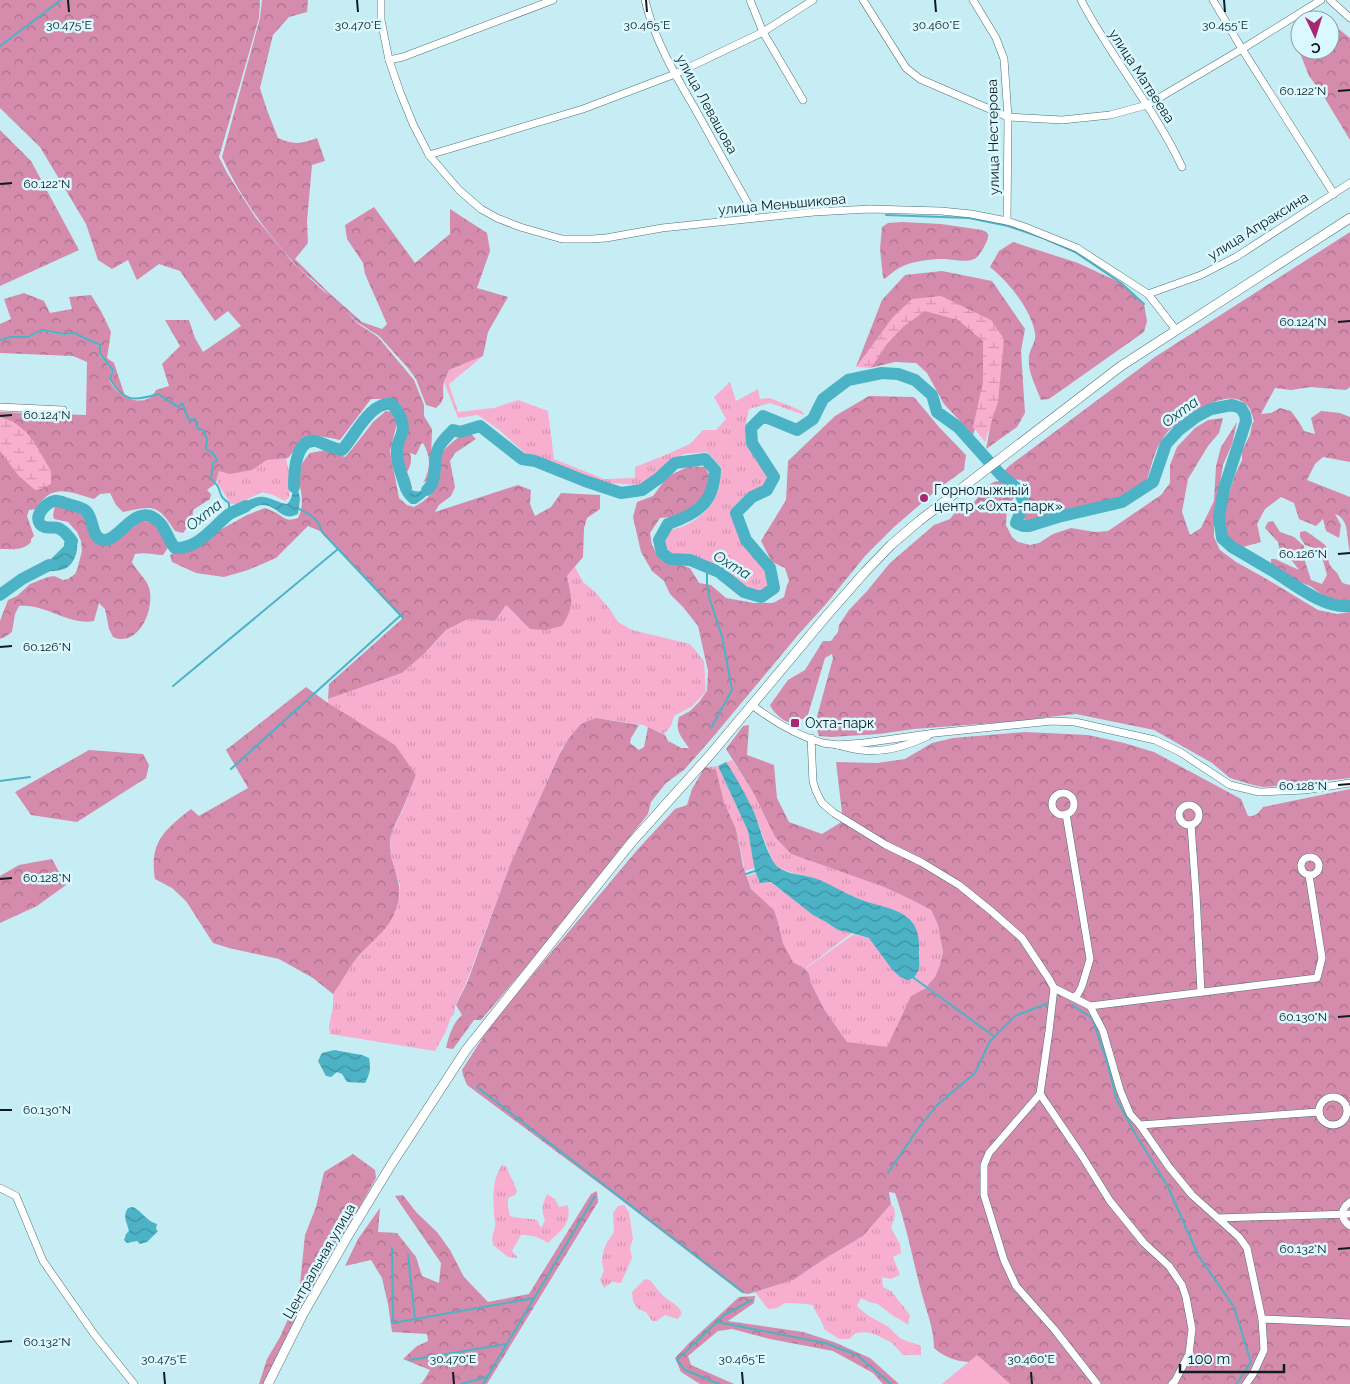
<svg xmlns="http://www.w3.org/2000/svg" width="1350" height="1384" font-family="Raleway,sans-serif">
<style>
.grass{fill:url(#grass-tufts)}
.forest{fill:url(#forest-crowns)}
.wetland{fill:url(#wetland-marsh)}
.green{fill:#f8aecf}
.water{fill:url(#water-waves)}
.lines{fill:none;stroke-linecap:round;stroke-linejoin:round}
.stream{stroke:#4cb3c6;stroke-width:2}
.river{stroke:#4cb3c6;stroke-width:12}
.minor-casing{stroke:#4e7177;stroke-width:8}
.tertiary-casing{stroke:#4e7177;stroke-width:10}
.minor{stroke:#fff;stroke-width:7}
.tertiary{stroke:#fff;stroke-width:9}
.ticks{fill:none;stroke:#0e1c1f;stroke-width:2}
.poi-dot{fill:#a92670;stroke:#daf8ff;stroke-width:2}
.labels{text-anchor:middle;stroke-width:5;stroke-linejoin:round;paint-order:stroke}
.street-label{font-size:14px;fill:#0e1c1f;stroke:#daf8ff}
.poi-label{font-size:14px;fill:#0e1c1f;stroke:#daf8ff;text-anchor:start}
.water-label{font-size:15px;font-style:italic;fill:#103f47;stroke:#daf8ff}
.ticks-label{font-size:12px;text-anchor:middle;fill:#0e1c1f;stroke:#daf8ff;stroke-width:5;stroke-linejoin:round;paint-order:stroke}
</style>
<defs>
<pattern id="grass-tufts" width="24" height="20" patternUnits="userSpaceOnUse" patternTransform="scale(1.25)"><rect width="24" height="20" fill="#f8aecf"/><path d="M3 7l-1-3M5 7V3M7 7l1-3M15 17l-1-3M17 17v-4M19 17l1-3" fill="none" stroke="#d395b1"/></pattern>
<pattern id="forest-crowns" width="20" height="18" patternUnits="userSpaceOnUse" patternTransform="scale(1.25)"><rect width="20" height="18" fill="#d48bac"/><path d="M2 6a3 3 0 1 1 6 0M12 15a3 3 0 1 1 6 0" fill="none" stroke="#aa718b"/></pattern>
<pattern id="wetland-marsh" width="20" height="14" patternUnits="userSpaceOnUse" patternTransform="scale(1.25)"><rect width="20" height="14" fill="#f8aecf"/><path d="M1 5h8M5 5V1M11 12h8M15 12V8" fill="none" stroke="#d395b1"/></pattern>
<pattern id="water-waves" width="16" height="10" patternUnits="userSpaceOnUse" patternTransform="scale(1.25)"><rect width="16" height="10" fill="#4cb3c6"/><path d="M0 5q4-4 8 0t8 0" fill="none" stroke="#3e91a0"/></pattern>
</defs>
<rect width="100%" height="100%" fill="#c7edf4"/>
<g class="grass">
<path d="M483,356L449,384L458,412L494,408L518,400L548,411L554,459L604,479L635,478V467L663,456L690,444L703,430H716L726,419L714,397L730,382L736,401L758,389L760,399L770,398L802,411L804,415L770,403L749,409L746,423V438L769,477L765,486L749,493L737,503L732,515L744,546L765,570L769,587L760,592L747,588L721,568L688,557L672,555L665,550L666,541L670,530C693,526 712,510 719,487C721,481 720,473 721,467L707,452L684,454L666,465L656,478L640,485L608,483L587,477L525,453L499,430L478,415L458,418L444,382L449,370Z"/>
<path d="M286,458L290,477L289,497L285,501L273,495L262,492L238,504H231L225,495L216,480L219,471L252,470L267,460Z"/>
<path d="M575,567L583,582L594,591L609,608L618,622L632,630L690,644L704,661L706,692L691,707L674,716L671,726L664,734L643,725L596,718L585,722L577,728L562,748L510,865L466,983L455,1006L454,1015L451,1017L446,1031L435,1051L330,1034L329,1026L333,1007V994L356,959L386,926L395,913L400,896V884L392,863L390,845L391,833L402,812L416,775L365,728L328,703V699L402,673L423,655L446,630L468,619L495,621L506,605L518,618L562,626C574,607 573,598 567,576Z"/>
<path d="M732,760L753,792L775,837L791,854L884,887L912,900L931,910L938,925L943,952L940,965L935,977L927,986L915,977L919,968L918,957L908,917C894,909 880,906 865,901C847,895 832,886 815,879C800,872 785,875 773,862L753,810L726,762Z"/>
<path d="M718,766L748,831L755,868L745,871L736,829L724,802L716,771L705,767Z"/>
<path d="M756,873L760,883L770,882L838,930L852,933L804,969L793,962L783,943L778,922L774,910L751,889L747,876Z"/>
<path d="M854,934L869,938L908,980L914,978L926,988L911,996L887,1048L847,1042L824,1009L811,983L809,974L805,969Z"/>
<path d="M502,1165L506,1166L517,1191L515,1195L508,1198V1207L510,1216C519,1219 528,1218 537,1220L541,1228L545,1220C541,1210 542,1204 547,1194L555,1199L559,1207L568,1205C571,1227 561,1229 548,1243C539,1237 532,1235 521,1235L512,1251L518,1258L508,1257L493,1245C491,1233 494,1235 495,1226C496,1223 494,1218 494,1214C493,1198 492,1179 502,1165Z"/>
<path d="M891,1204C898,1210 894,1220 891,1228L900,1244L901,1253L893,1257L900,1275L891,1279L882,1277L883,1287L891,1291L910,1315L908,1325L901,1320L893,1316L878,1304L869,1302L861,1298L857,1306C868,1317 875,1319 887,1326C893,1330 896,1336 902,1339C908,1342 915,1343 921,1346V1355H903L891,1342L874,1334L865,1332L856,1333L849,1339H839L824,1329C822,1318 816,1316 813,1305C804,1303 795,1304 785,1303L777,1308L768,1309L755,1292L793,1280L826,1258L863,1236Z"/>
<path d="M624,1205L629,1212L633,1239L630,1248L632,1258L621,1283L612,1282L604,1288L600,1280L604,1271L602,1262L603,1252L606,1244L614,1232L613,1213L618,1206Z"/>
<path d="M645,1279L650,1280C655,1287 660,1293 667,1299C674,1304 679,1306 682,1314L677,1319L665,1315L657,1321H652L646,1312L638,1309L633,1301L632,1292Z"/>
</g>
<g class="forest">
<path d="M0,0H260L259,18L219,157L227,173L256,218L293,263L329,296C320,284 304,274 293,262C265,230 239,195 222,157L260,18L262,0H308L307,12L289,17L273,35L260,88L267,110L278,138C293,145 302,144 317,138L325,161L312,165L307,221L308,243L295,259L328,292L362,322L382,329L387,324L365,274L363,263L347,239L345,225L374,207L415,263L450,234V209L487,233L490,251L477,288L508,297L488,332L483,356L449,370C448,374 445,378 444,382C441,394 448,398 436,408L426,405L416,379L408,368L379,336L357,322L345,311L357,323L378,337L414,380L424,405V416L432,429L431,459L432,467L431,477L428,483L425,481L423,483C431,468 431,457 423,443L421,444L416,455L410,453C412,461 411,465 407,472L411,483L410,484L404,474L402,459V448L406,438V420L396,400L386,399H371L340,440C311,433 306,435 288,458L267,460L252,470L230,474L219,471L215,484L207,490L211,494L210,499L193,510L192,521L183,533L175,531C157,503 153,506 123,512L116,505L110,493L100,494L94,499C69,492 52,482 36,509L29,510L27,516L34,536L31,539V542C23,551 12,549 0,549V412L86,415L87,362L73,356L0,353V340L11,338H29L41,331L64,335L73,334L85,338L99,346V355L112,370L109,380C111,383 113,387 116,390C127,401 148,407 156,390L169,386L162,364L180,346L165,320H189L195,338L203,352L241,326L228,311L215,321L180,271L159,264L137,280L128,260L112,269L98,260L86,224L40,147L0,108Z"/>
<path d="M1330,22L1350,38V140L1321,92L1309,76L1295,40L1300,37V50H1330Z"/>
<path d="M0,130L31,161L79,250L0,286Z"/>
<path d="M902,222L941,224L982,230C984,231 987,232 988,234C990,239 980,255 976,258C969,263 954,260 945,259C929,259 907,261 893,272C890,274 888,277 884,279L883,277L880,249L882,227L888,223Z"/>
<path d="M1350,232V387L1346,390L1311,387L1291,390L1275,388L1261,414L1271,413L1280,408L1291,411L1299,422L1304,431L1315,434L1311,418L1321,411L1340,413L1350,417V462L1323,457L1315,464L1307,480L1350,497V552C1346,538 1350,519 1335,514L1341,525L1339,538L1326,531L1323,519L1316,526L1299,519L1294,503L1281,497L1265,509L1257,524L1261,542L1243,547L1231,542L1223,528V512L1235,475L1242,460V451L1250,435L1252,424L1254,421C1252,416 1251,408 1246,404C1228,388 1195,411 1181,422C1176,426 1169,429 1166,434C1155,447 1152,464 1147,480L1118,498L1096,504L1056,511L1041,518L1027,522L1023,518L1029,498L1028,486L1021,480L1012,479L1004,471L1009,466L1155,357Z"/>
<path d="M1013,242L1078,263L1121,283L1144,304L1147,321L1144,332L1049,399L1041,400C1036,386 1027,371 1029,356C1030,348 1037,341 1035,333C1031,310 1009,282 990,267L999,251Z"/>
<path d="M942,271L992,281L1025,329L1021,351L1025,413L1017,427L986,449L995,401L988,323L914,301L856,367L882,300L905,275Z"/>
<path d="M24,293L44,301L50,313L72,309L69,297L91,295L101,311L111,332L107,358L114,363L125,396L116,388L110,379L114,370L100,354V345L85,337L74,333L64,334L41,330L29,337H10L0,339V324L11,319L4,299Z"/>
<path d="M923,307L958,316L988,339L981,410L973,435L944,404L927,373L916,363L895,362L870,368L883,345Z"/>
<path d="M869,396L914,397L939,427L966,455L964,470L938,489L894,527L865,556L826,604L798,635L713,737L684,770L666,783L651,802L648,814L532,960L481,1020H474L453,1049L446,1048C449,1036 452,1024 462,1015L456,1005L467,983L510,865L560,753L569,738L580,725L585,722L596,718L639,725L631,738L630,743L639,750L644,747L648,727L665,735L668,741L674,744L681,748H689C681,736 675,732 679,717L690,711L699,702L707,691L708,671L698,626L683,607L670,594L664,581L652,571L641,552L633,517L637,502L653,496L668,476L690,466L705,467L711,479L707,495L681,516L660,518L650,533L652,545L657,554L665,560L690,568L699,583L711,585L726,598L754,603H773L784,597L787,585L789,581L785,568L772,562L761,541L786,500L788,461L835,416Z"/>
<path d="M386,411L391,412L397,423L390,451L399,498L407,505L414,507C427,500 438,490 440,475C441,469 439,463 438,458C447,446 456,437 469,432L476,439L455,453L450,461L455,487L451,496L439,505L435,512L518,485L531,490L530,504L535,516L551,507L561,493L600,495V509L587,518L584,528L583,557L567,576C572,598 575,606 562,626L546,630L530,629L506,605L495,621L468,619L446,630L423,655L402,673L328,699L329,684L403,618L322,532L308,526L276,558L248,570L224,577L196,573L172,562L170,555L175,552L199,547L218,531L247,515L265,508C269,510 274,511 278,514C287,520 287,521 298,518C308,498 295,485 301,467C302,462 307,457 310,453L326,450L345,457L352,449L374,421Z"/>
<path d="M1223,418L1219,433L1208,446L1188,479L1182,512L1190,535L1201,528L1214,501L1216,466L1221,447L1237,422L1232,444L1223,465L1214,521V537L1220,550L1236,562L1265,578L1318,610L1337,614L1350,612V778L1279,786L1263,787L1253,785L1230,778L1212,763L1154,730L1076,714L1048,717L1017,722L993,723L914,729L879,734L831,737L819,736L815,724L833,658L832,654L825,658L807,718C800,719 798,721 791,722C785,724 772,711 770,705L788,680L805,670L823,641H831L838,632L839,625L849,610L867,591L890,563L934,525L950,519L956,511C959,510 964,509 968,507C982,499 983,479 1005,481L1012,488L1014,498L1007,506L1006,525L1012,537L1018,542L1030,545L1039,543L1053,534L1071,528L1095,532L1108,531L1161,495L1170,483V465L1177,447L1195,428L1208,420Z"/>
<path d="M55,506L73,510L85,517L97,542L103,546C112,544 121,540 125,531L134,527L136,523C145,520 157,522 162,531C164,537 165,542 169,546L163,555C153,555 145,552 135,554L132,562C136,570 144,577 148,585C156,603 143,640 121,639C118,639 116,638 113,637L109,629L105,609L99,603L94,621C69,626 45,603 19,606L15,614L12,632L5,637L0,639V621L8,600L17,596L30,584L48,577L54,576L63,580L68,579L75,574L77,570L82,551L81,541L77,532L68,522L54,519L53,515Z"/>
<path d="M1273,521L1280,532L1294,537L1304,546L1305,561L1311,580L1322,584L1327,575L1320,550L1305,545L1300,537V532L1305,531C1308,532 1323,543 1325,545C1331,552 1327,557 1329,563C1331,568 1334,569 1337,573C1342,581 1339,583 1350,585V601H1337L1327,598L1310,586L1285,576L1271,567V559H1275L1299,570L1290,558L1280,552L1278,542L1265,528L1268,522Z"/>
<path d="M306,687L328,703L395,745L416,775C411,787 407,799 402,810C397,822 389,832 390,846C391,873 407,883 395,912C388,931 368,944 356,959C348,970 341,983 333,994L313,978L279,959L229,948L213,943L186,901L172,888L155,879C149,843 164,830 191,809L199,816L248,788L226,750Z"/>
<path d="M749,725L747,755L774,765L777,798L789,822L822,834L843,821L836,762L877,763L905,759L932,743L953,738L1025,732L1088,735L1124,743L1154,752L1241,799L1248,816C1256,817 1259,812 1263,807L1350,789V1384H1010L978,1356L969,1362C955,1361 944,1357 934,1348C934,1327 925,1308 920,1287C912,1256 906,1224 895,1193L889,1192L891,1204L863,1236L826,1258L793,1280L755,1292L748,1294L742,1293L612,1193L467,1085L463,1075L462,1070L492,1023L638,849L675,809L687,805L692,789L705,767L716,770L724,802L736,829L743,866L751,889L774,910L778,922L783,943L793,962L805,969L809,974L811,983L824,1009L847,1042L887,1047L911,996L926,988L950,1004L927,986L935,977L940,965L943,952L938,925L931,910L912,900L884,887L791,854L775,837L753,792L726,749L743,726Z"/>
<path d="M89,750L143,754L149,765L146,778L77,822L31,815L15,792Z"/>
<path d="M52,859L66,885L37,906L0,923V876L19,865Z"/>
<path d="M353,1154L375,1170L376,1178L297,1319L267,1384H259L267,1359L280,1337L299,1294L305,1235L316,1207L324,1172Z"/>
<path d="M597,1191L598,1202L487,1384H419L422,1383L430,1370L403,1359L417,1346L428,1341L427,1334L392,1332L388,1304L382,1278L371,1260L345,1266L358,1239L380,1208L378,1232L397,1233L416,1257L422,1276L439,1283L441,1263L395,1196L403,1195L416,1212L437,1232L450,1250L464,1277L488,1302L529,1294L591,1194Z"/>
<path d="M755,1296L754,1303L728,1321L803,1332L834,1342L870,1358L899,1384H883L873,1373L833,1351L770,1339L732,1329L718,1331L688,1356L691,1365L734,1384H700L681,1372L675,1358L690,1342L739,1297Z"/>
</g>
<g class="wetland">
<path d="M941,296L991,320L1004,339L998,402L985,442L973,427L983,382V341L958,320L925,311L904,326L887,344L871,368L856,367L893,317L912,299Z"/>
<path d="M0,417L14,422L26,432L34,442L51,471V484L41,489L35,490L18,475L0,451Z"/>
</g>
<path class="green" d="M977,1355L1010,1384H942Z"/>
<g class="water">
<path d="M399,466C402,477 410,499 424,489C429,486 432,480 435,476C436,489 425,498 416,504H411C397,492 399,483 399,466Z"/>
<path d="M294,470L300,499L298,514C282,523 277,504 262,505C256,505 244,514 236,516L232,513C238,506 254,495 264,497C272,498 279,503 287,504C296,496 292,481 294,470Z"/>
<path d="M64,531L69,532C71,534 74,535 75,538C81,547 74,566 64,569C56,572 44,571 35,572L38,568L51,559L66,544V537Z"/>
<path d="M726,762C736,777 746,795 754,812C759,824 768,860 778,867C788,875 802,874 814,878C829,883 844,893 859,899C887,910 921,908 919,949C918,955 920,962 919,968C918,971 916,975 914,978L908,980L900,977L891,968L869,938L852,933L838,930L826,922L813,915L771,882L760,883L755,871L748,831L718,766Z"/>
<path d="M334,1050L362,1055L369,1058C371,1068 370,1074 365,1083L347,1082L342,1074L337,1072L331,1077L326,1076L318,1061L322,1053Z"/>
<path d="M133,1207C143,1212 146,1221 157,1224L156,1229L158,1231L147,1242L140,1244L137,1241L127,1243L124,1240L126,1234L129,1231C127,1222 122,1216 128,1208Z"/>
</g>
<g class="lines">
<g class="stream">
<path d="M0,46L61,0"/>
<path d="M886,215L969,218L1008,226L1043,238L1075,252L1121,283L1144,304"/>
<path d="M0,340L11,337H29L41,330L64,334L74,333L100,345V354L113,370L110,379C124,403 135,401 158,394C166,398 171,404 179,407L182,403L189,420L195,419L198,429L203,430L207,439L206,449L213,453L217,460L213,463L211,479C213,481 215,483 217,485C222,493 218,496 229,503V514"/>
<path d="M299,509C311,515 318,518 322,532L403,618"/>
<path d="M707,568V584L710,600L722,636L732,690L711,728"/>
<path d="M173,686L338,549"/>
<path d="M231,769L401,615"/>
<path d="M0,781L30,777"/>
<path d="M746,874L755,871"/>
<path d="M914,978L995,1037"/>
<path d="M1072,1005L1092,1018L1107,1062L1117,1100L1133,1130L1168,1187L1198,1255L1234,1307L1251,1362L1236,1384"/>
<path d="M477,1087L743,1292"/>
<path d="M888,1173L917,1130L937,1105L975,1073L990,1041L1015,1016L1051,1002"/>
<path d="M392,1248L393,1323L534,1298"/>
<path d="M408,1255L415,1319"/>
<path d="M717,1322L825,1343L857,1355L891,1384"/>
<path d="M409,1360L507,1344"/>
<path d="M461,1384L487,1377"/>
<path d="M483,1384L595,1196"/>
<path d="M719,1384L685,1370L677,1360L724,1315L752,1300"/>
</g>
<g class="river">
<path d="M294,487C294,474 295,439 315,441C324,443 332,449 342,450C355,436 370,401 392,404C399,413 405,422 402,433C401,438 397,443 397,449C396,462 402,476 406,488"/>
<path d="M427,490C439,480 432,462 438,449C441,441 448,436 453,430L460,432L480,426L522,459L535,461L585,481L621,493L642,490L659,478L675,463L705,459L715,470C714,503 697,514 668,524L659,540L662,553L670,559L690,560L719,572L744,592L761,597L774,588L770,568L746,540L736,513L752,497L767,490L774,477L752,443L751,428L763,416L797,430L813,419L823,399L848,380L882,373L898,374L915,380L932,395L937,412L958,427L1001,475L1019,490L1024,503L1016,523L1023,526H1029L1058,517L1122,502L1153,482L1166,444L1179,430L1196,417L1211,409L1232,405L1241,408L1245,415L1246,421L1224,489L1219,517L1222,538L1232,547C1246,555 1259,563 1273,571C1294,584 1324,609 1350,606"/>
<path d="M70,544L72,541C68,536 64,530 58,528C51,526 45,530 40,524C34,515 46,503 54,501C58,500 61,502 65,503C72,506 81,506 86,511C94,518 91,538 103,540C119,543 136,499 159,522C167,530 168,540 175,548C198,549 212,528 228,515C233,511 241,509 246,506"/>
<path d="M0,595L22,579L49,565"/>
</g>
<defs>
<g id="minor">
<path d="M381,0V20L389,60L400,92L413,124L429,155L459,190L481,209L497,218L520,227L562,239H592L606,238L662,228L814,212L870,209L941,211L971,214L1007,221L1025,227L1077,248L1148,294L1176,330"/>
<path d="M645,0C654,39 674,73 694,107C713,141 731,174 750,207L752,218"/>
<path d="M750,0L763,32L803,100"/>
<path d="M863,0L906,68L920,79L1008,117L1062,120L1110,115L1147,105L1242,49L1321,0"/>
<path d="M973,0L996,38L1004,59L1008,117L1007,221"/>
<path d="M1081,0C1111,58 1154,107 1182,167"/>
<path d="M1213,0L1242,49L1334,194"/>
<path d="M1330,0L1350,18"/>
<path d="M389,60L403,57L553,0"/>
<path d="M429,155L583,109L675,74L763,32L813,0"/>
<path d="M1148,294L1201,275L1236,257L1350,183"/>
<path d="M0,407L63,410"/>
<path d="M752,705C773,721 798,736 823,743C828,744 833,744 838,745C846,747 853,749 861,750C884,753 907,746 928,736"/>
<path d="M811,738L813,782L816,791L822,803L834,813L886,845L921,862L959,885L990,910L1022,938L1049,979L1054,988L1049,1031L1040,1094L989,1153L984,1165V1195L1004,1260L1016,1286L1054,1329L1097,1384"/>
<path d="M837,745L864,743L935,733L1052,721L1075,722L1155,740L1180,752L1230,785L1259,792L1305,790L1350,783"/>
<circle cx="1063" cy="804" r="11"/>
<circle cx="1189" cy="815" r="10"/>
<path d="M1066,814L1090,959L1082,986L1078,994L1074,997"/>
<path d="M1191,825L1196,894L1201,992"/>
<circle cx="1310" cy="866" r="9"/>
<path d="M1054,988L1090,1006L1103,1031L1120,1090L1130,1114L1140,1125L1169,1167L1192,1195L1239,1237L1247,1248L1262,1319L1264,1350L1253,1374L1246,1384"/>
<path d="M1090,1006L1317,978L1322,958L1309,875"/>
<path d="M1040,1094L1082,1156L1110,1201L1144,1243L1169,1266L1182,1285L1186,1297L1192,1329L1189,1354L1175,1381L1172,1384"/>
<circle cx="1333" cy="1111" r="14"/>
<path d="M1140,1125L1319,1112"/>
<path d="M0,1188L16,1196L43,1261L94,1334L134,1384"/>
<path d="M1350,1202C1340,1209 1340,1219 1350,1226"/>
<path d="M1218,1218L1350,1214"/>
<path d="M1262,1319L1350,1323"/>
</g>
<path id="tertiary" d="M268,1384L303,1314L346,1239L391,1165L466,1050L583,903L631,843L710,755L828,614L865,572L891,545L919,521L1121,366L1350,218"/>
</defs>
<use href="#minor" class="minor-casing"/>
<use href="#tertiary" class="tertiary-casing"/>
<use href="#minor" class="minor"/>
<use href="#tertiary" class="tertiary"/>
</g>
<path class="ticks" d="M68,0L69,12M357,0L358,12M646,0L647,12M935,0L936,12M1224,0L1225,12M1338,91L1350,90M0,184L12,183M1338,322L1350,321M0,416L12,415M1338,554L1350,553M0,647L12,646M1338,785L1350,784M0,879L12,878M1338,1017L1350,1016M0,1110H12M1338,1249L1350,1248M0,1342L12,1341M164,1372L165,1384M453,1372L454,1384M742,1372L743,1384M1031,1372L1032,1384"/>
<g class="poi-dot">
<circle cx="924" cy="498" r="5"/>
<rect x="790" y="718" width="10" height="10" rx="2.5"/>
</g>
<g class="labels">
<g class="street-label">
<text transform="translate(1142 76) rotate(57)" y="5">улица Матвеева</text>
<text transform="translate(707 104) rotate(61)" y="5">улица Левашова</text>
<text transform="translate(993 137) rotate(-91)" y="5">улица Нестерова</text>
<text transform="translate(782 204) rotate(-5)" y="5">улица Меньшикова</text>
<text transform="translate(1258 226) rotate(-32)" y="5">улица Апраксина</text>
<text transform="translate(319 1261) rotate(-60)" y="5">Центральная улица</text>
</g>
<g class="poi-label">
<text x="934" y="495">Горнолыжный<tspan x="934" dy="16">центр «Охта-парк»</tspan></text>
<text x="805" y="728">Охта-парк</text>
</g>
<g class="water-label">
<text transform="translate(1180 412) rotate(-36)" y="5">Охта</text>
<text transform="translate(204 515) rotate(-38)" y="5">Охта</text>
<text transform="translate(732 565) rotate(31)" y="5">Охта</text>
</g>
</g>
<g class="ticks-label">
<text x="69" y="29">30.475°E</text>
<text x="358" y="29">30.470°E</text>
<text x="647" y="29">30.465°E</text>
<text x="936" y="29">30.460°E</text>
<text x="1225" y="29">30.455°E</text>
<text x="1303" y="95">60.122°N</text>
<text x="47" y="188">60.122°N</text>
<text x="1303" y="326">60.124°N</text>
<text x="47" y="419">60.124°N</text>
<text x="1303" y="558">60.126°N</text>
<text x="47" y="651">60.126°N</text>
<text x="1303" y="790">60.128°N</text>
<text x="47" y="882">60.128°N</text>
<text x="1303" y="1021">60.130°N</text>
<text x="47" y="1114">60.130°N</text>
<text x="1303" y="1253">60.132°N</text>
<text x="47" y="1346">60.132°N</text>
<text x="164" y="1363">30.475°E</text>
<text x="453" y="1363">30.470°E</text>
<text x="742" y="1363">30.465°E</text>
<text x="1031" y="1363">30.460°E</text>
</g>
<g transform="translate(1315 35) rotate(176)"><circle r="24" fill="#daf8ff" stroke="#88a0a5"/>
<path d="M0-4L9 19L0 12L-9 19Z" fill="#a92670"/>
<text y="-8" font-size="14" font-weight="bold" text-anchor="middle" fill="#0e1c1f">С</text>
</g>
<path d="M1180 1364v8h104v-8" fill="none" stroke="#0e1c1f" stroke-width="2.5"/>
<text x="1188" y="1364" font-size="15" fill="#0e1c1f" stroke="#daf8ff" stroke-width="4" paint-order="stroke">100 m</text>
</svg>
